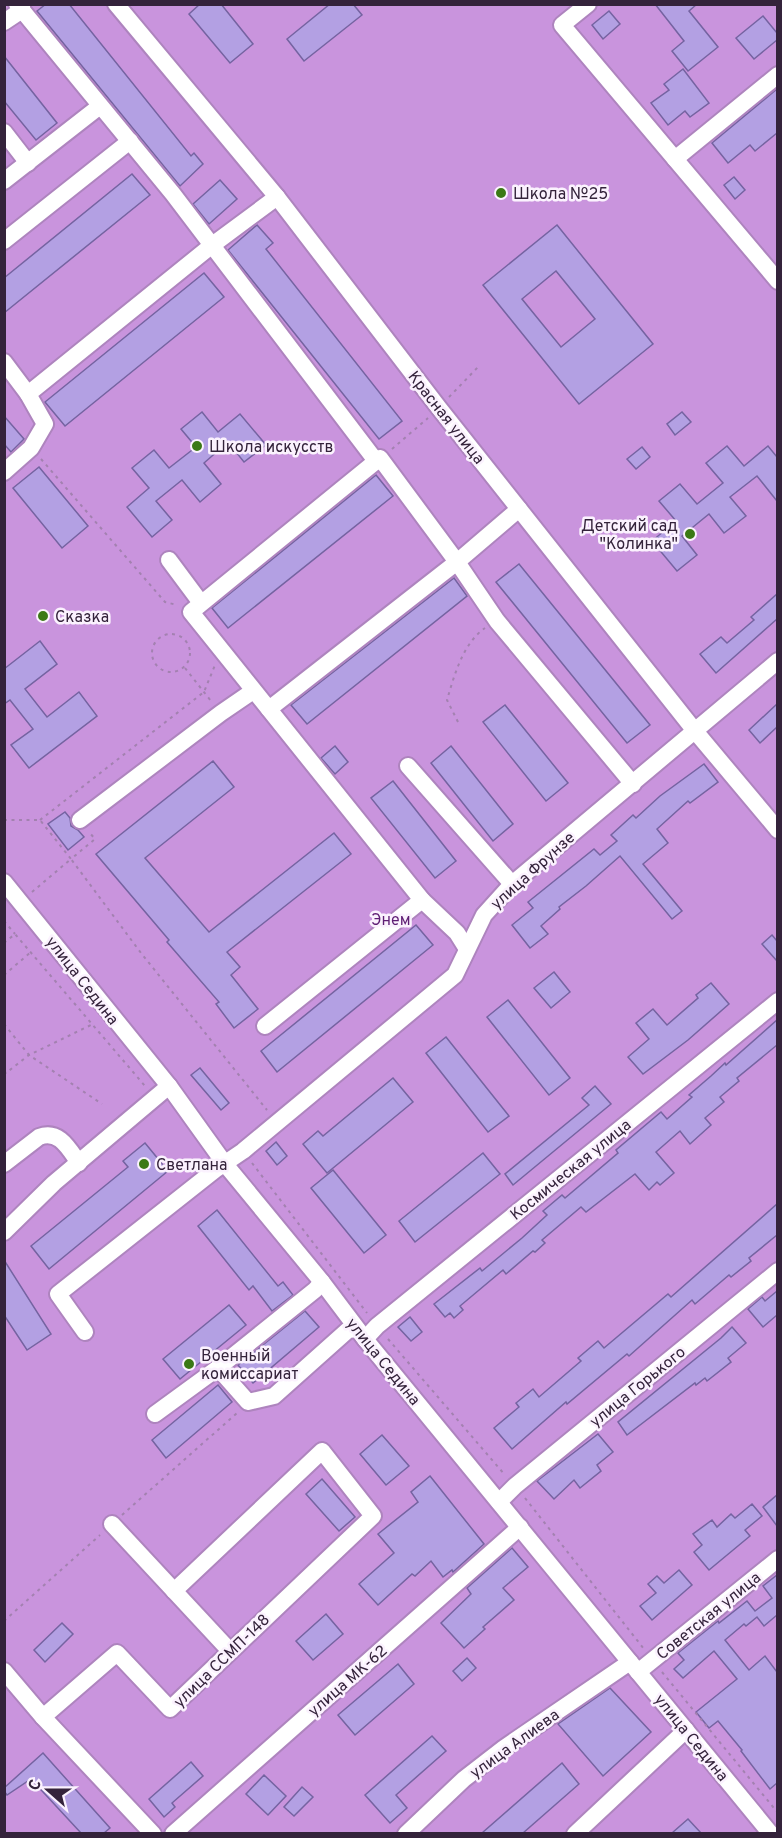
<svg xmlns="http://www.w3.org/2000/svg" width="782" height="1838" font-family="Overpass,sans-serif">
<style>
.green{fill:#c994dd}
.building{fill:#b3a0e3;stroke:#7563a1;stroke-width:1.5;fill-rule:evenodd}
.lines{fill:none;stroke-linecap:round;stroke-linejoin:round}
.minor-casing{stroke:#ae84be;stroke-width:20}
.path{stroke:#a381b0;stroke-width:2;stroke-dasharray:3 4.5;stroke-linecap:butt}
.minor{stroke:#fff;stroke-width:16}
.poi-dot{fill:#3b7915;stroke:#fbf2fe;stroke-width:2}
.labels{text-anchor:middle;stroke-width:5;stroke-linejoin:round;paint-order:stroke}
.poi-label{font-size:16px;fill:#34233b;stroke:#fbf2fe;text-anchor:start}
.street-label{font-size:16px;fill:#34233b;stroke:#fbf2fe}
.park-label{font-size:16px;fill:#5f1e74;stroke:#fbf2fe}
</style>
<rect width="100%" height="100%" fill="#eec1ff"/>
<path class="green" d="M5,5H777V1833L5,1834Z"/>
<g class="building">
<path d="M46,4H69L191,156L194,153L203,164L180,186L37,11Z"/>
<path d="M200,4H221L253,44L230,63L189,14Z"/>
<path d="M330,4H353L362,15L304,61L287,39Z"/>
<path d="M655,4H697L689,11L718,47L688,71L672,51L684,41Z"/>
<path d="M609,11L620,24L603,39L592,25Z"/>
<path d="M763,16L777,33V40L754,59L736,38Z"/>
<path d="M4,56L57,123L36,140L4,101Z"/>
<path d="M683,69L709,103L690,117L685,111L668,125L651,103L669,90L664,84Z"/>
<path d="M777,89V133L755,151L750,145L728,163L712,143Z"/>
<path d="M132,174L150,195L4,313V278Z"/>
<path d="M734,177L745,190L735,199L724,185Z"/>
<path d="M220,180L237,199L209,224L193,204Z"/>
<path d="M257,225L273,243L266,249L402,421L379,439L228,250Z"/>
<path d="M557,225L653,344L579,404L483,285ZM556,271L595,319L561,347L522,299Z"/>
<path d="M204,273L224,297L65,426L45,402Z"/>
<path d="M202,412L218,432L240,414L266,445L244,462L228,442L204,463L221,484L200,502L182,480L156,501L172,520L152,537L127,507L149,488L132,468L154,450L169,468L196,447L181,429Z"/>
<path d="M682,412L691,422L675,435L667,424Z"/>
<path d="M4,416L24,439L11,452L4,444Z"/>
<path d="M727,446L744,466L768,446L777,457V501L757,476L730,497L746,516L724,533L709,514L682,536L697,555L677,571L652,541L676,521L659,501L680,484L697,504L723,483L706,463Z"/>
<path d="M642,447L650,457L636,469L627,459Z"/>
<path d="M39,467L88,526L62,548L13,488Z"/>
<path d="M376,475L393,496L228,628L212,608Z"/>
<path d="M519,564L650,725L627,743L496,582Z"/>
<path d="M454,578L467,596L307,724L291,705Z"/>
<path d="M777,594V619L716,673L700,654L721,637L727,643L754,620L751,617Z"/>
<path d="M40,641L57,664L25,689L47,717L79,692L97,716L29,768L11,745L33,729L10,700L4,704V669Z"/>
<path d="M777,704V727L760,743L749,730Z"/>
<path d="M505,705L568,783L546,801L483,722Z"/>
<path d="M335,746L348,762L335,774L321,758Z"/>
<path d="M451,746L513,824L493,841L431,763Z"/>
<path d="M213,761L234,787L145,858L209,932L334,833L351,854L227,952L240,967L231,975L258,1009L234,1028L216,1004L219,1002L167,942L169,940L96,854Z"/>
<path d="M704,764L718,782L690,803L688,801L657,829L668,843L643,864L682,911L672,919L620,856L586,886L559,907L560,909L541,926L548,934L530,948L512,925L533,908L528,902L594,849L600,855L617,841L611,835L633,815L636,818L660,796Z"/>
<path d="M393,781L456,861L435,878L371,798Z"/>
<path d="M65,812L70,818L71,826L78,830L84,837L68,850L48,824Z"/>
<path d="M416,925L433,945L277,1072L261,1051Z"/>
<path d="M772,935L777,941V961L762,944Z"/>
<path d="M554,972L570,992L551,1008L534,988Z"/>
<path d="M711,983L729,1004L688,1040L643,1074L628,1057L649,1039L636,1023L653,1009L667,1025L698,998L696,995Z"/>
<path d="M508,1000L570,1078L549,1095L487,1017Z"/>
<path d="M777,1020V1045L737,1078L739,1081L720,1097L724,1102L705,1118L711,1125L690,1144L680,1131L656,1152L674,1173L660,1185L657,1182L649,1190L635,1174L586,1212L581,1207L542,1240L545,1243L535,1252L533,1251L506,1274L503,1270L460,1306L463,1310L454,1318L450,1313L445,1317L434,1304L480,1268L482,1271L522,1238L547,1215L543,1211L562,1195L565,1198L618,1153L616,1150L661,1112L667,1119L692,1097L689,1095L711,1076L725,1063L726,1065Z"/>
<path d="M446,1037L509,1116L488,1132L426,1053Z"/>
<path d="M200,1068L229,1103L221,1110L191,1075Z"/>
<path d="M393,1078L413,1102L327,1173L303,1144L318,1131L323,1136Z"/>
<path d="M595,1086L611,1104L513,1185L505,1174L589,1105L582,1098Z"/>
<path d="M276,1142L287,1156L277,1165L266,1151Z"/>
<path d="M145,1143L168,1171L49,1269L31,1246L128,1167L123,1161Z"/>
<path d="M483,1153L500,1174L415,1242L399,1221Z"/>
<path d="M333,1170L386,1235L364,1253L311,1188Z"/>
<path d="M777,1204V1235L749,1258L751,1261L731,1277L729,1275L695,1304L692,1300L629,1356L627,1354L567,1404L566,1402L512,1449L494,1428L519,1407L516,1403L533,1389L539,1397L581,1361L578,1358L598,1341L604,1348L668,1294L671,1297Z"/>
<path d="M217,1210L278,1286L283,1282L293,1295L272,1311L253,1286L249,1290L198,1226Z"/>
<path d="M4,1260L51,1334L27,1350L4,1315Z"/>
<path d="M777,1291V1315L763,1327L748,1309L762,1297L765,1301Z"/>
<path d="M229,1305L246,1325L180,1379L163,1359Z"/>
<path d="M305,1311L319,1327L253,1383L238,1365Z"/>
<path d="M410,1317L422,1332L411,1341L398,1327Z"/>
<path d="M732,1327L746,1343L728,1358L731,1362L707,1381L705,1378L696,1385L695,1383L627,1435L618,1422L721,1338Z"/>
<path d="M218,1385L232,1402L166,1458L152,1440Z"/>
<path d="M598,1434L613,1452L597,1465L601,1471L580,1488L574,1480L554,1499L537,1481Z"/>
<path d="M382,1435L409,1466L386,1485L360,1454Z"/>
<path d="M430,1476L484,1544L453,1572L452,1570L443,1577L431,1561L415,1576L412,1574L378,1605L359,1584L394,1553L378,1534L418,1502L411,1492Z"/>
<path d="M322,1479L355,1517L339,1531L306,1494Z"/>
<path d="M777,1495V1526L763,1507Z"/>
<path d="M752,1504L762,1516L745,1530L750,1536L709,1570L694,1552L702,1545L693,1534L712,1520L717,1527L731,1514L735,1518Z"/>
<path d="M512,1548L528,1567L503,1588L514,1600L483,1627L485,1629L464,1648L441,1623L471,1594L467,1588Z"/>
<path d="M679,1570L692,1585L652,1620L640,1606L656,1593L648,1584L657,1576L664,1583Z"/>
<path d="M777,1575V1615L764,1626L757,1617L746,1626L744,1624L725,1640L749,1670L765,1656L777,1672V1783L770,1789L741,1751L742,1750L718,1721L709,1728L696,1712L737,1679L714,1651L683,1678L674,1669L684,1660L678,1653L718,1621L719,1623L747,1601L755,1611L772,1598L763,1586Z"/>
<path d="M326,1614L343,1634L313,1660L296,1641Z"/>
<path d="M62,1623L73,1634L45,1662L34,1650Z"/>
<path d="M467,1658L476,1668L462,1681L453,1671Z"/>
<path d="M398,1664L414,1684L355,1735L338,1715Z"/>
<path d="M610,1688L651,1732L603,1776L558,1724Z"/>
<path d="M432,1736L446,1751L396,1795L407,1808L390,1823L365,1795Z"/>
<path d="M43,1753L110,1828L104,1833H81L31,1779L7,1795L4,1791V1788Z"/>
<path d="M191,1762L203,1776L172,1803L175,1807L164,1817L149,1799Z"/>
<path d="M562,1763L579,1784L523,1833H482Z"/>
<path d="M264,1775L286,1796L268,1815L246,1794Z"/>
<path d="M302,1787L313,1797L294,1816L284,1807Z"/>
<path d="M688,1819L701,1833H672Z"/>
</g>
<g class="lines">
<defs>
<g id="minor">
<path d="M17,4L173,194L376,461"/>
<path d="M116,4L277,197L439,408L695,731L778,830"/>
<path d="M588,4L562,25L778,281"/>
<path d="M4,22L22,10V4"/>
<path d="M4,132L28,163"/>
<path d="M675,159L778,75"/>
<path d="M4,181L100,106"/>
<path d="M4,241L130,141"/>
<path d="M4,362L28,394"/>
<path d="M4,472L31,448L45,424L28,394L211,246L277,197"/>
<path d="M169,560L201,603"/>
<path d="M269,709L457,562L519,509"/>
<path d="M408,766L512,884"/>
<path d="M80,820L221,713L253,691"/>
<path d="M4,882L169,1086L225,1164L322,1282L365,1339L771,1834"/>
<path d="M467,949L457,933L422,900L191,612L380,458L457,562L497,621L633,784"/>
<path d="M265,1026L422,900"/>
<path d="M4,1164L39,1137C59,1129 69,1149 79,1163"/>
<path d="M4,1232L54,1183L169,1086"/>
<path d="M85,1332L58,1294L215,1170L243,1151L455,975L484,915L512,884L778,661"/>
<path d="M365,1339L377,1326L778,1001"/>
<path d="M218,1368L248,1402L274,1396L348,1330L357,1329"/>
<path d="M155,1414L218,1368L315,1290L322,1282"/>
<path d="M499,1502L515,1486L778,1271"/>
<path d="M112,1524L230,1651"/>
<path d="M4,1671L43,1717L153,1834"/>
<path d="M638,1672L778,1559"/>
<path d="M43,1717L117,1653L170,1709L373,1516L322,1451L174,1591"/>
<path d="M173,1834L520,1527"/>
<path d="M406,1834L464,1779L504,1748L630,1662"/>
<path d="M575,1834L686,1730"/>
</g>
</defs>
<use href="#minor" class="minor-casing"/>
<g class="path">
<path d="M449,397L480,365"/>
<path d="M392,449L428,418"/>
<path d="M41,459L165,602L177,605"/>
<circle cx="171" cy="653" r="19"/>
<path d="M185,668L211,701"/>
<path d="M458,722L447,700C454,676 463,643 485,628"/>
<path d="M4,820H40L71,859L95,839L89,832"/>
<path d="M40,820L204,692L215,665"/>
<path d="M32,892L71,859L141,953L267,1110"/>
<path d="M4,921L15,934"/>
<path d="M4,943L15,934L145,1086"/>
<path d="M4,975L31,952"/>
<path d="M4,1024L29,1055L102,1104"/>
<path d="M4,1071L6,1073L29,1055L91,1025"/>
<path d="M252,1163L367,1313"/>
<path d="M388,1339L505,1475"/>
<path d="M525,1498L644,1649"/>
<path d="M122,1515L237,1413"/>
<path d="M4,1621L100,1535"/>
<path d="M662,1672L778,1813"/>
</g>
<use href="#minor" class="minor"/>
</g>
<g class="poi-dot">
<circle cx="501" cy="193" r="6"/>
<circle cx="197" cy="446" r="6"/>
<circle cx="690" cy="534" r="6"/>
<circle cx="43" cy="616" r="6"/>
<circle cx="144" cy="1164" r="6"/>
<circle cx="189" cy="1364" r="6"/>
</g>
<g class="labels">
<g class="poi-label">
<text x="513" y="199">Школа №25</text>
<text x="209" y="452">Школа искусств</text>
<text x="678" y="531" text-anchor="end">Детский сад<tspan x="678" dy="18">"Колинка"</tspan></text>
<text x="55" y="622">Сказка</text>
<text x="156" y="1170">Светлана</text>
<text x="201" y="1361">Военный<tspan x="201" dy="18">комиссариат</tspan></text>
</g>
<g class="street-label">
<text transform="translate(447 417) rotate(52)" y="6">Красная улица</text>
<text transform="translate(532 870) rotate(-42)" y="6">улица Фрунзе</text>
<text transform="translate(83 980) rotate(52)" y="6">улица Седина</text>
<text transform="translate(570 1169) rotate(-39)" y="6">Космическая улица</text>
<text transform="translate(384 1361) rotate(51)" y="6">улица Седина</text>
<text transform="translate(637 1386) rotate(-39)" y="6">улица Горького</text>
<text transform="translate(708 1615) rotate(-39)" y="6">Советская улица</text>
<text transform="translate(221 1660) rotate(-44)" y="6">улица ССМП-148</text>
<text transform="translate(347 1680) rotate(-41)" y="6">улица МК-62</text>
<text transform="translate(692 1737) rotate(51)" y="6">улица Седина</text>
<text transform="translate(514 1743) rotate(-36)" y="6">улица Алиева</text>
</g>
<g class="park-label">
<text x="391" y="925">Энем</text>
</g>
</g>
<rect width="782" height="1838" fill="none" stroke="#34233b" stroke-width="12"/>
<g transform="translate(48 1790) rotate(291)" stroke="#fbf2fe" stroke-width="4.5" paint-order="stroke">
<path d="M0-4.5L10 22L0 15L-10 22Z" fill="#34233b"/>
<text y="-9" font-size="16" font-weight="bold" text-anchor="middle" fill="#34233b">С</text>
</g>
</svg>
